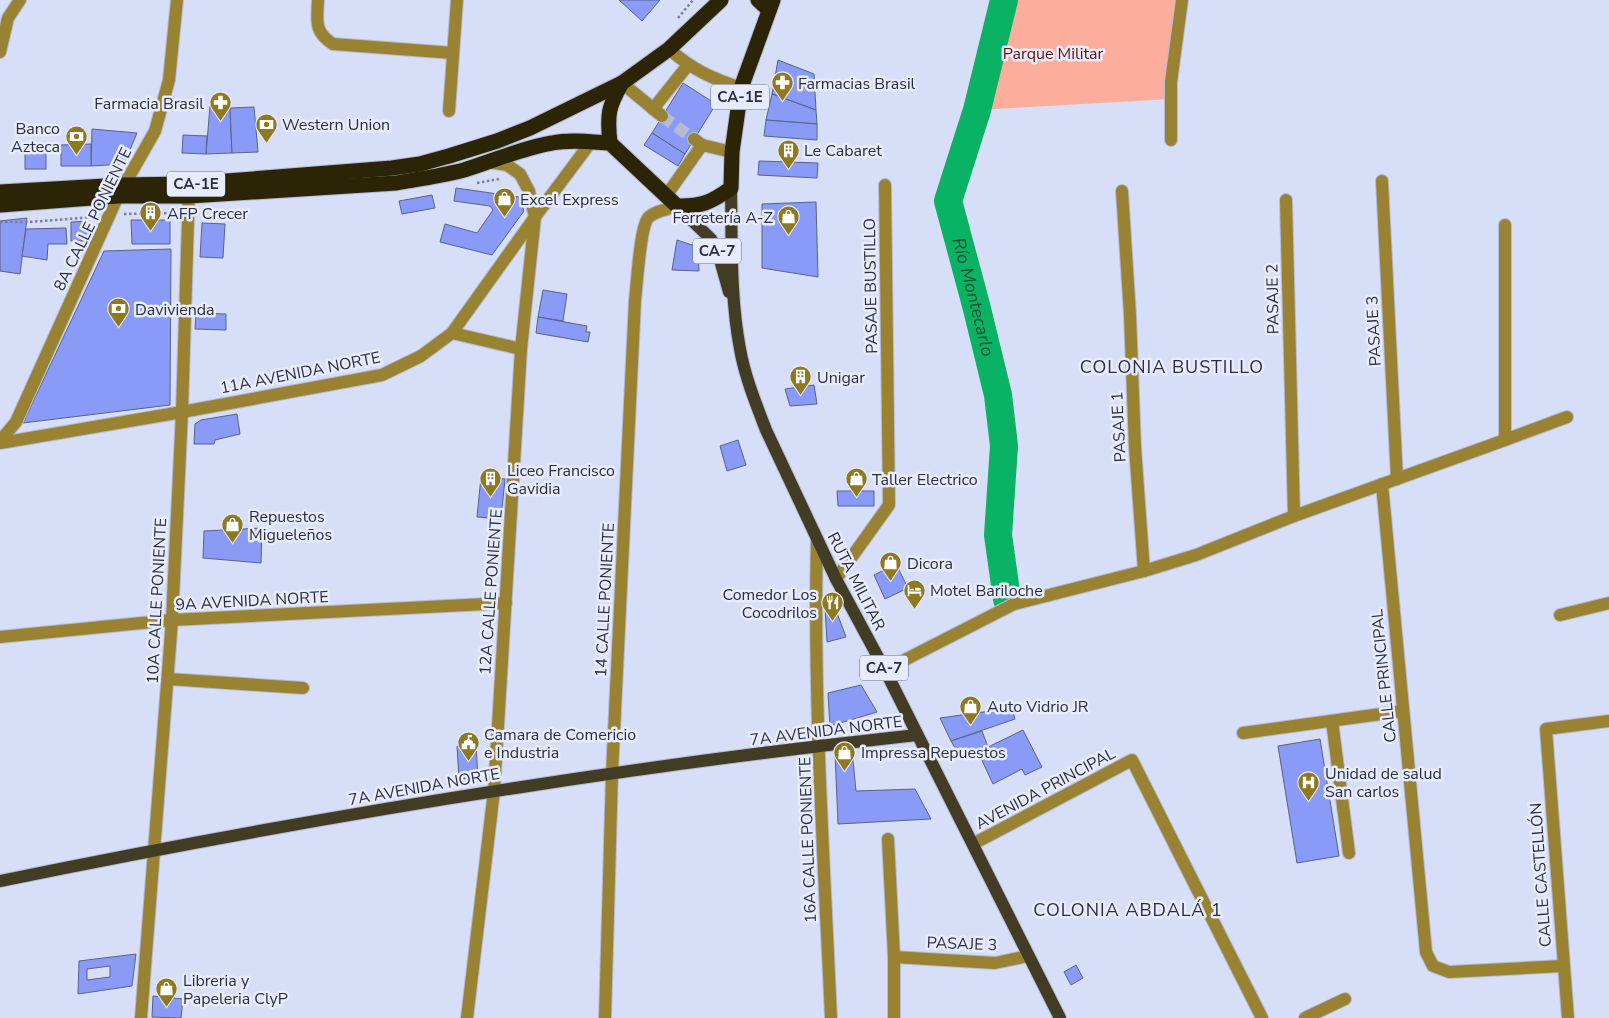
<svg xmlns="http://www.w3.org/2000/svg" width="1609" height="1018" font-family="'Nunito Sans',sans-serif">
<style>
.green{fill:#fcad9b}
.lines{fill:none;stroke-linecap:round;stroke-linejoin:round}
.river{stroke:#0ab263;stroke-width:28}
.building{fill:#899bf6;stroke:#596287;fill-rule:evenodd}
.minor-tunnel{stroke:#b4bbd3;stroke-width:12;stroke-dasharray:12 6;stroke-linecap:butt}
.minor-casing{stroke:#b4bbd3;stroke-width:14}
.major-casing{stroke:#b4bbd3;stroke-width:14}
.highway-casing{stroke:#b4bbd3;stroke-width:17}
.path{stroke:#7a7f94;stroke-width:2.5;stroke-dasharray:2.5 2.5;stroke-linecap:butt}
.minor{stroke:#998332;stroke-width:12}
.major{stroke:#433c24;stroke-width:12}
.highway{stroke:#2c2406;stroke-width:15}
.labels{text-anchor:middle;stroke-width:5;stroke-linejoin:round;paint-order:stroke}
.shield{fill:#e7ecfd;stroke:#636777;stroke-width:1}
.shield-label{font-size:15px;font-weight:bold;fill:#2a2e3e}
.park-label{font-size:16px;fill:#651200;stroke:#e7ecfd}
.poi-label{font-size:16px;fill:#2a2e3e;stroke:#e7ecfd;text-anchor:start}
.street-label{font-size:16px;fill:#2a2e3e;stroke:#e7ecfd}
.water-label{font-size:18px;font-style:italic;fill:#1c5131;stroke:#e7ecfd}
.neighbourhood-label{font-size:18px;letter-spacing:1px;fill:#2a2e3e;stroke:#e7ecfd}
</style>
<rect width="100%" height="100%" fill="#d7def8"/>
<path class="green" d="M1014,0H1182L1171,99L977,110Z"/>
<g class="lines">
<path class="river" id="s1" d="M1004,0L977,110L948,201L976,305L998,395L1004,446L998,535L1007,599"/>
</g>
<g class="building">
<path d="M619,0H660L642,21Z"/>
<path d="M778,60L814,74L816,110L772,94Z"/>
<path d="M683,83L716,104L685,154L652,133Z"/>
<path d="M772,94L816,110L817,124L766,120Z"/>
<path d="M210,106L230,108L232,153L206,154Z"/>
<path d="M254,107L258,152L232,153L230,108Z"/>
<path d="M766,120L817,124V140L764,136Z"/>
<path d="M92,129L137,133L124,164L91,166Z"/>
<path d="M652,133L685,154L678,166L644,145Z"/>
<path d="M183,135L207,136L206,154L182,153Z"/>
<path d="M91,144V166H61V145Z"/>
<rect x="25" y="146" width="21" height="23"/>
<path d="M759,161L818,163L817,178L758,175Z"/>
<path d="M456,188L519,197L524,211L492,255L440,242L445,224L477,233L493,210L490,206L454,201Z"/>
<path d="M432,195L435,208L402,214L399,201Z"/>
<path d="M816,202L818,277L762,268V204Z"/>
<path d="M27,218L20,274L0,271V221Z"/>
<path d="M131,220H170V244H132Z"/>
<path d="M88,221L91,227L88,241H71V222Z"/>
<path d="M202,223L225,224L223,258L200,257Z"/>
<path d="M66,228L67,244H48L47,260L22,256L26,229Z"/>
<path d="M677,240L698,247L699,271L672,270Z"/>
<path d="M171,249L170,405L23,423L104,251Z"/>
<path d="M543,290L567,294L563,321L538,317Z"/>
<path d="M196,313L226,314V330L195,329Z"/>
<path d="M538,317L587,326L586,332H590L588,342L536,333Z"/>
<path d="M814,385L817,404L790,406L785,389Z"/>
<path d="M237,414L240,434L215,440L214,444H194L195,424L201,420Z"/>
<path d="M738,440L746,465L727,471L720,446Z"/>
<path d="M481,477L505,479L501,519L477,517Z"/>
<path d="M837,491H874V506H838Z"/>
<path d="M262,528L261,563L203,558L204,531Z"/>
<path d="M896,564L908,588L885,599L874,575Z"/>
<path d="M834,605L846,637L827,642L825,607Z"/>
<path d="M861,685L877,712L830,726L828,693Z"/>
<path d="M1012,708L1015,719L951,741L940,718Z"/>
<path d="M1023,730L1042,767L1025,775L1022,769L993,784L978,752Z"/>
<path d="M982,731L988,747L962,760L951,741Z"/>
<path d="M1320,739L1339,856L1297,863L1278,746Z"/>
<path d="M476,745L478,778L459,779L457,746Z"/>
<path d="M852,750L856,791L915,789L931,819L838,824L835,753Z"/>
<path d="M136,954L132,986L78,994L79,961ZM110,966V977L87,980V969Z"/>
<path d="M1076,965L1083,978L1071,985L1064,972Z"/>
<path d="M153,996L183,999L181,1018L152,1017Z"/>
</g>
<g class="lines">
<path class="minor-tunnel" d="M662,116L694,139"/>
<defs>
<g id="minor">
<path d="M318,0C317,21 314,32 333,44L453,53"/>
<path d="M669,49C693,70 711,78 741,88"/>
<path d="M0,52L8,18L20,0"/>
<path d="M622,83L662,116"/>
<path d="M653,109L688,65"/>
<path d="M449,111L457,0"/>
<path d="M694,139L702,145L732,152"/>
<path d="M1171,140V82L1182,0"/>
<path d="M1382,181L1397,479"/>
<path d="M1122,191L1130,315L1135,447L1144,571"/>
<path d="M666,196L702,145"/>
<path d="M1286,200L1294,516"/>
<path d="M1505,225V440"/>
<path d="M452,333L521,349"/>
<path d="M0,441L16,422L118,196L155,131L169,80L177,0"/>
<path d="M0,443L182,412L382,375L421,356L452,333L535,217L591,142"/>
<path d="M1382,484L1426,952L1433,966L1449,972L1563,966"/>
<path d="M817,540C813,699 824,859 831,1018"/>
<path d="M836,579L889,505L885,185"/>
<path d="M1560,615L1609,603"/>
<path d="M0,637L172,620L506,603"/>
<path d="M885,670L1014,604L1144,571L1196,555L1294,516L1505,440L1567,417"/>
<path d="M168,679L303,688"/>
<path d="M1332,721L1349,853"/>
<path d="M1243,733L1403,711"/>
<path d="M888,839L894,957V1018"/>
<path d="M973,844L1132,760L1262,1018"/>
<path d="M894,957L995,963L1028,956"/>
<path d="M141,1018L172,620L182,412L189,187"/>
<path d="M467,1018L494,791L521,349L535,217L529,191L520,174L507,165L489,162"/>
<path d="M605,1018L612,773L635,300C637,284 640,228 648,218C654,211 669,209 677,206"/>
<path d="M1305,1018L1345,999"/>
<path d="M1568,1018L1546,729L1609,721"/>
</g>
<g id="major">
<path d="M731,188C732,242 730,296 740,349C745,377 756,404 766,430L836,579L885,670L1060,1018"/>
<path d="M677,206L711,239L717,249L729,292"/>
<path d="M0,881C303,819 609,768 917,735"/>
</g>
<g id="highway">
<path d="M758,0L769,10"/>
<path d="M610,143C607,115 608,107 622,83"/>
<path d="M0,192L123,185L189,184L392,168L420,164L449,156L497,141L530,128L622,83L669,49L721,0"/>
<path d="M0,205L118,196H189L396,183C419,179 441,176 464,170C493,161 522,148 552,143C571,139 591,142 610,143L677,206C701,207 712,202 731,188L732,152L741,88L773,0"/>
</g>
</defs>
<use href="#minor" class="minor-casing"/>
<use href="#major" class="major-casing"/>
<use href="#highway" class="highway-casing"/>
<g class="path">
<path d="M678,18L693,0"/>
<path d="M477,183L499,179"/>
<path d="M124,214L171,213"/>
<path d="M0,222H29L94,217"/>
</g>
<use href="#minor" class="minor"/>
<use href="#major" class="major"/>
<use href="#highway" class="highway"/>
</g>
<defs>
<symbol id="pharmacy-pin" viewBox="-11 -11 22 30"><path d="M0 17L-7.5 6A9.5 9.5 0 1 1 7.5 6Z" fill="#8f781d" stroke="#e7ecfd"/><path d="M-2-6h4v4h4v4h-4v4h-4v-4h-4v-4h4Z" fill="#fff"/></symbol>
<symbol id="bank-pin" viewBox="-11 -11 22 30"><path d="M0 17L-7.5 6A9.5 9.5 0 1 1 7.5 6Z" fill="#8f781d" stroke="#e7ecfd"/><path d="M-6-4H6V4H-6ZM0-2.3a2.3 2.3 0 1 0 0 4.6a2.3 2.3 0 1 0 0-4.6Z" fill="#fff"/></symbol>
<symbol id="building-pin" viewBox="-11 -11 22 30"><path d="M0 17L-7.5 6A9.5 9.5 0 1 1 7.5 6Z" fill="#8f781d" stroke="#e7ecfd"/><path d="M-4-6H4V6H1V3H-1V6H-4ZM-2.5-4.3h1.7v1.8h-1.7ZM.8-4.3h1.7v1.8H.8ZM-2.5-1h1.7V.8h-1.7ZM.8-1h1.7V.8H.8Z" fill="#fff"/></symbol>
<symbol id="shop-pin" viewBox="-11 -11 22 30"><path d="M0 17L-7.5 6A9.5 9.5 0 1 1 7.5 6Z" fill="#8f781d" stroke="#e7ecfd"/><path d="M-5-2.5h2.3a2.7 3.5 0 0 1 5.4 0H5L5.5 6h-11ZM-1.5-2.5h3a1.5 2.3 0 0 0-3 0Z" fill="#fff"/></symbol>
<symbol id="hotel-pin" viewBox="-11 -11 22 30"><path d="M0 17L-7.5 6A9.5 9.5 0 1 1 7.5 6Z" fill="#8f781d" stroke="#e7ecfd"/><path d="M-6-4.5h1.5V1H6V5H4.5V3h-9V5H-6ZM-4 0a1.8 1.8 0 1 1 3.6 0ZM.5 0V-2.5h3Q6-2.5 6 0Z" fill="#fff"/></symbol>
<symbol id="restaurant-pin" viewBox="-11 -11 22 30"><path d="M0 17L-7.5 6A9.5 9.5 0 1 1 7.5 6Z" fill="#8f781d" stroke="#e7ecfd"/><path d="M-5-6h1v4h1v-4h1v4h1v-4h1v5L-1.5 .5V6h-2V.5L-5-1ZM5-6V6H3V1.5H1.5Q1.5-4 5-6Z" fill="#fff"/></symbol>
<symbol id="civic-pin" viewBox="-11 -11 22 30"><path d="M0 17L-7.5 6A9.5 9.5 0 1 1 7.5 6Z" fill="#8f781d" stroke="#e7ecfd"/><path d="M-.6-6.5H3V-4.5H.6V-3L4-1V1h2V6H-6V1h2V-1L-.6-3ZM-1.2 2.5V6h2.4V2.5Z" fill="#fff"/></symbol>
<symbol id="hospital-pin" viewBox="-11 -11 22 30"><path d="M0 17L-7.5 6A9.5 9.5 0 1 1 7.5 6Z" fill="#8f781d" stroke="#e7ecfd"/><path d="M-5-5h3v3.5h4V-5h3V5h-3V1.5h-4V5h-3Z" fill="#fff"/></symbol>
</defs>
<g fill-rule="evenodd">
<use href="#pharmacy-pin" x="770" y="70" width="25" height="34"/>
<use href="#pharmacy-pin" x="208" y="90" width="25" height="34"/>
<use href="#bank-pin" x="254" y="112" width="25" height="34"/>
<use href="#bank-pin" x="64" y="124" width="25" height="34"/>
<use href="#building-pin" x="776" y="138" width="25" height="34"/>
<use href="#shop-pin" x="492" y="186" width="25" height="34"/>
<use href="#building-pin" x="138" y="200" width="25" height="34"/>
<use href="#shop-pin" x="776" y="204" width="25" height="34"/>
<use href="#bank-pin" x="106" y="296" width="25" height="34"/>
<use href="#building-pin" x="788" y="364" width="25" height="34"/>
<use href="#building-pin" x="478" y="466" width="25" height="34"/>
<use href="#shop-pin" x="844" y="466" width="25" height="34"/>
<use href="#shop-pin" x="220" y="512" width="25" height="34"/>
<use href="#shop-pin" x="878" y="550" width="25" height="34"/>
<use href="#hotel-pin" x="902" y="578" width="25" height="34"/>
<use href="#restaurant-pin" x="820" y="590" width="25" height="34"/>
<use href="#shop-pin" x="958" y="694" width="25" height="34"/>
<use href="#civic-pin" x="456" y="730" width="25" height="34"/>
<use href="#shop-pin" x="832" y="740" width="25" height="34"/>
<use href="#hospital-pin" x="1296" y="770" width="25" height="34"/>
<use href="#shop-pin" x="154" y="976" width="25" height="34"/>
</g>
<g class="labels">
<g class="shield">
<rect x="711" y="84.5" width="58" height="25" rx="4"/>
<rect x="167" y="171.5" width="58" height="25" rx="4"/>
<rect x="693" y="238.5" width="48" height="25" rx="4"/>
<rect x="860" y="655.5" width="48" height="25" rx="4"/>
</g>
<g class="shield-label">
<text x="740" y="102">CA-1E</text>
<text x="196" y="189">CA-1E</text>
<text x="717" y="256">CA-7</text>
<text x="884" y="673">CA-7</text>
</g>
<g class="park-label">
<text x="1053" y="59">Parque Militar</text>
</g>
<g class="poi-label">
<text x="798" y="89">Farmacias Brasil</text>
<text x="204" y="109" text-anchor="end">Farmacia Brasil</text>
<text x="282" y="130">Western Union</text>
<text x="60" y="134" text-anchor="end">Banco<tspan x="60" dy="18">Azteca</tspan></text>
<text x="804" y="156">Le Cabaret</text>
<text x="520" y="205">Excel Express</text>
<text x="167" y="219">AFP Crecer</text>
<text x="773" y="223" text-anchor="end">Ferretería A-Z</text>
<text x="135" y="315">Davivienda</text>
<text x="817" y="383">Unigar</text>
<text x="507" y="476">Liceo Francisco<tspan x="507" dy="18">Gavidia</tspan></text>
<text x="872" y="485">Taller Electrico</text>
<text x="249" y="522">Repuestos<tspan x="249" dy="18">Migueleños</tspan></text>
<text x="907" y="569">Dicora</text>
<text x="930" y="596">Motel Bariloche</text>
<text x="817" y="600" text-anchor="end">Comedor Los<tspan x="817" dy="18">Cocodrilos</tspan></text>
<text x="987" y="712">Auto Vidrio JR</text>
<text x="484" y="740">Camara de Comericio<tspan x="484" dy="18">e Industria</tspan></text>
<text x="861" y="758">Impressa Repuestos</text>
<text x="1325" y="779">Unidad de salud<tspan x="1325" dy="18">San carlos</tspan></text>
<text x="183" y="986">Libreria y<tspan x="183" dy="18">Papeleria ClyP</tspan></text>
</g>
<g class="street-label">
<text transform="translate(92 219) rotate(-64)" y="6">8A CALLE PONIENTE</text>
<text transform="translate(870 286) rotate(-91)" y="6">PASAJE BUSTILLO</text>
<text transform="translate(1272 299) rotate(-91)" y="6">PASAJE 2</text>
<text transform="translate(1373 331) rotate(-93)" y="6">PASAJE 3</text>
<text transform="translate(300 372) rotate(-11)" y="6">11A AVENIDA NORTE</text>
<text transform="translate(1118 427) rotate(-93)" y="6">PASAJE 1</text>
<text transform="translate(857 581) rotate(63)" y="6">RUTA MILITAR</text>
<text transform="translate(490 592) rotate(-86)" y="6">12A CALLE PONIENTE</text>
<text transform="translate(252 600) rotate(-3)" y="6">9A AVENIDA NORTE</text>
<text transform="translate(604 600) rotate(-87)" y="6">14 CALLE PONIENTE</text>
<text transform="translate(156 601) rotate(-87)" y="6">10A CALLE PONIENTE</text>
<text transform="translate(1383 676) rotate(-96)" y="6">CALLE PRINCIPAL</text>
<text transform="translate(826 730) rotate(-7)" y="6">7A AVENIDA NORTE</text>
<text transform="translate(424 786) rotate(-10)" y="6">7A AVENIDA NORTE</text>
<text transform="translate(1045 788) rotate(-28)" y="6">AVENIDA PRINCIPAL</text>
<text transform="translate(807 840) rotate(-92)" y="6">16A CALLE PONIENTE</text>
<text transform="translate(1540 875) rotate(-94)" y="6">CALLE CASTELLÓN</text>
<text transform="translate(962 943) rotate(2)" y="6">PASAJE 3</text>
</g>
<g class="water-label">
<text dy="6" stroke="none"><textPath href="#s1" startOffset="308">Río Montecarlo</textPath></text>
</g>
<g class="neighbourhood-label">
<text x="1172" y="373">COLONIA BUSTILLO</text>
<text x="1128" y="916">COLONIA ABDALÁ 1</text>
</g>
</g>
</svg>
